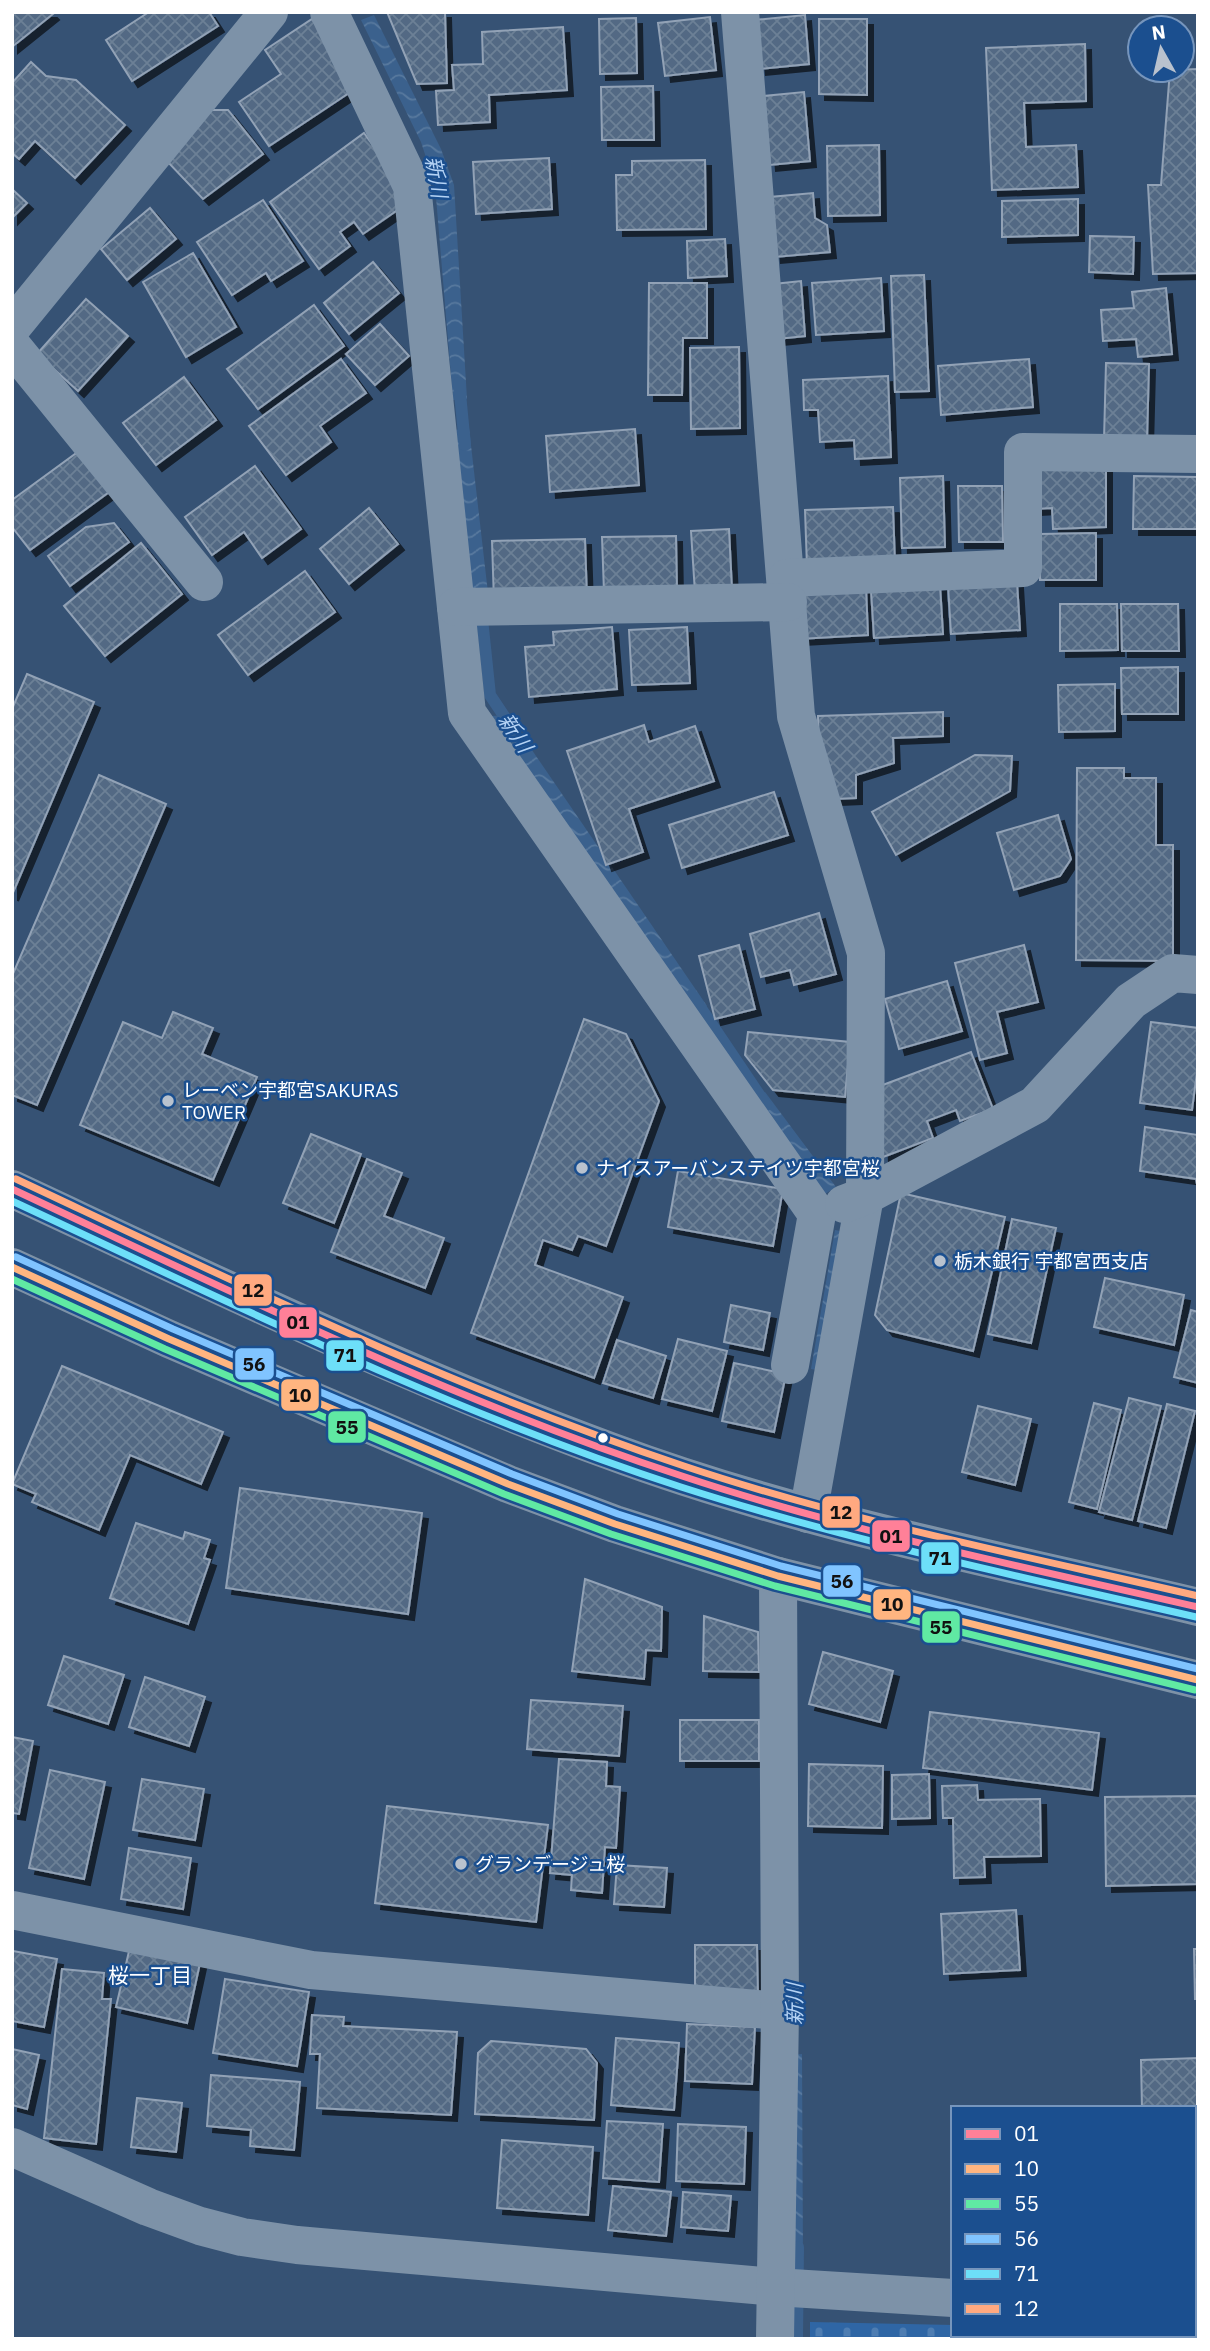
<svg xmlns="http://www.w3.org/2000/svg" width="1210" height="2351" font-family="'IBM Plex Sans','Noto Sans JP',sans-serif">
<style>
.cemetery{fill:url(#cemetery-stones)}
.water{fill:url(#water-waves)}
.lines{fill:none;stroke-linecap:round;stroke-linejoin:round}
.stream{stroke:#3b618d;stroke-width:12}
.building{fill:url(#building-cross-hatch);stroke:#92a2b6;stroke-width:2;filter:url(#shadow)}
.street{stroke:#7d92a8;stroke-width:38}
.highway{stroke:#7e92a7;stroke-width:38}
.bus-1-casing{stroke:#1b4f8f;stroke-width:12}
.bus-2-casing{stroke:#1b4f8f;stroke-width:12}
.bus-3-casing{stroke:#1b4f8f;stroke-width:12}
.bus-4-casing{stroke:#1b4f8f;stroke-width:12}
.bus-5-casing{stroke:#1b4f8f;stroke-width:12}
.bus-6-casing{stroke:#1b4f8f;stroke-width:12}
.bus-1{stroke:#ff8098;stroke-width:7}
.bus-2{stroke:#ffb580;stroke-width:7}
.bus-3{stroke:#60e9a3;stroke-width:7}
.bus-4{stroke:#80c4ff;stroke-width:7}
.bus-5{stroke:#6ddff8;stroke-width:7}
.bus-6{stroke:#ffa980;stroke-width:7}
.poi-dot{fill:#b9c2ce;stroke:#1b4f8f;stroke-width:2.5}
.bus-dot{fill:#fff;stroke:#1b4f8f;stroke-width:2.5}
.labels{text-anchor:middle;stroke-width:5;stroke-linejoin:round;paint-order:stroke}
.poi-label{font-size:19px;fill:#fff;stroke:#1b4f8f;text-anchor:start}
.water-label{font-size:21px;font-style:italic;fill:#b5d3f5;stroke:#1b4f8f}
.neighbourhood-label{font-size:21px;fill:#fff;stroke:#1b4f8f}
.line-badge{stroke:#1b4f8f;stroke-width:2.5}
.pale-badge-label{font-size:19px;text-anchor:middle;font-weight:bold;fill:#111}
</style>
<defs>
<pattern id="cemetery-stones" width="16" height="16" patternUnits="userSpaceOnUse" patternTransform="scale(1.75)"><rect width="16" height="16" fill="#2f66a5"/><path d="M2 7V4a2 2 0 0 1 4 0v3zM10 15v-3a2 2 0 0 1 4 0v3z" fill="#4e7db2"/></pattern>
<pattern id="water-waves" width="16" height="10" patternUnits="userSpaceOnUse" patternTransform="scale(1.75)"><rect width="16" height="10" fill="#3b618d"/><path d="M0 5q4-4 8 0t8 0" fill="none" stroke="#58799e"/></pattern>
<pattern id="building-cross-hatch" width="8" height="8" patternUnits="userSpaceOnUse" patternTransform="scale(1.75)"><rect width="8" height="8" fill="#526984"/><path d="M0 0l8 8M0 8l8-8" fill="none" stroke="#6c8096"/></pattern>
<filter id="shadow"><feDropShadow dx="6" dy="6" stdDeviation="0" flood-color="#0009"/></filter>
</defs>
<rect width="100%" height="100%" fill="#365274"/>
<path class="cemetery" d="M810,2322L953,2325V2335H1194V2330H1198V2339H810Z"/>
<g class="water">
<path d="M374,15L441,149L454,185L467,399L453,400L435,185L421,142L361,20Z"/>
<path d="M469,428L488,593L473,594L454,430Z"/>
<path d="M508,715L707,1006L695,1013L492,716Z"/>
<path d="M765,1092L836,1187L825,1194L751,1093Z"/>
<path d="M835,1230L846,1232L822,1371L811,1369Z"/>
<path d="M802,2054L803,2263H789V2055Z"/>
</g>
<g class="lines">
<g class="stream">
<path d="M459,383L465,445"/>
<path d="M481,609L490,695L512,728"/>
<path d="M692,995L766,1105"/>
<path d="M797,2339L798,2247"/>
</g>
</g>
<g class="building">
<path d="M12,12H51L53,14L12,47Z"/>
<path d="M149,12H209L218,26L132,81L106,40Z"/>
<path d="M387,12H445L447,83L417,84Z"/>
<path d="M805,15L809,64L760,69L755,20Z"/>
<path d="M710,17L716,70L665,76L658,23Z"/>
<path d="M636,18L637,73L600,74L599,19Z"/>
<path d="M312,19L358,87L269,146L239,102L281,74L265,50Z"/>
<path d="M819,19H867V95L819,94Z"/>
<path d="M563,27L567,90L489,95L490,122L438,125L436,91L454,90L452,65L483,64L482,32Z"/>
<path d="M1085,44L1086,101L1024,103L1026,147L1076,145L1078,187L992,190L986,48Z"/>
<path d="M31,62L46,76L76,80L125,125L75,178L35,141L19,159L12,153V83Z"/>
<path d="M1198,69V273L1153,274L1148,185H1161L1170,70Z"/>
<path d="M653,86L654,140H602L601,87Z"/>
<path d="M804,92L810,161L770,165L764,96Z"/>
<path d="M207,110H228L263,154L203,199L165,159Z"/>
<path d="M364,133L394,174L399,209L363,234L354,222L340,232L350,246L319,269L270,202Z"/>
<path d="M879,145L880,215L828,216L827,146Z"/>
<path d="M549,158L552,209L476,214L473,162Z"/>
<path d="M705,160L706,229L617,230L616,175H632V161Z"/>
<path d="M12,189L27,203L12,218Z"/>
<path d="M813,193L815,218L827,225L830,252L775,257L770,197Z"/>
<path d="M1078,199V235L1002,237V201Z"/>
<path d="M263,200L303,261L271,281L266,273L232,295L197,242Z"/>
<path d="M150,208L176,239L127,280L101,249Z"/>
<path d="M1090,236L1134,237L1133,274L1089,272Z"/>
<path d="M725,239L727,276L688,278L687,241Z"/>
<path d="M193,253L236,327L186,357L143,282Z"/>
<path d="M373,262L399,293L349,334L324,303Z"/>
<path d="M924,275L929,391L895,392L891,276Z"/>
<path d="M881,278L884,331L816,335L812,283Z"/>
<path d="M801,281L805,336L778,339L774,284Z"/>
<path d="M649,283H707V338H683L682,395H648Z"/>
<path d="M1166,288L1172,354L1138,357L1136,339L1103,341L1101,310L1134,308L1132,292Z"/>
<path d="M86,299L128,336L78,391L37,354Z"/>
<path d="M314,305L344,346L258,409L227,369Z"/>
<path d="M380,324L409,356L375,385L346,354Z"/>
<path d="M739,347L740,428L691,429L690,348Z"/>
<path d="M341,359L366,393L320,426L331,442L286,475L249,426Z"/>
<path d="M1029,359L1033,407L941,415L938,366Z"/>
<path d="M1106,363L1149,364L1147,441L1104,440Z"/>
<path d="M888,376L891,457L855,459L854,440L820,442L818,410H804L803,380Z"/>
<path d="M184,377L216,420L156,465L123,423Z"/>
<path d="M635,429L639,485L550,492L546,436Z"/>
<path d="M86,446L116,487L30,550L12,527V500Z"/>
<path d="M255,466L301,529L262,558L244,532L212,555L185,517Z"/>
<path d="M1106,466V527L1053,529L1052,508L1035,509V468Z"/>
<path d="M943,476L945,547L902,548L900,478Z"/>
<path d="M1134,476L1198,477L1197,529H1133Z"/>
<path d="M958,486H1002L1003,542H959Z"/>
<path d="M893,507L895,564L807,567L805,510Z"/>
<path d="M369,508L398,544L349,584L320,549Z"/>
<path d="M114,523L129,542L70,586L48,556L86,527Z"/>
<path d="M729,529L732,590L695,593L691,531Z"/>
<path d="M1096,533V580H1040L1039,534Z"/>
<path d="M676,536L677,591L604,592L602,537Z"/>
<path d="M585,539L587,600L494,602L492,541Z"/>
<path d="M141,543L182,594L105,656L64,606Z"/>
<path d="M305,571L335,612L248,675L218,635Z"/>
<path d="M1017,582L1020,630L951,634L948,586Z"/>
<path d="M940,585L943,634L874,638L871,590Z"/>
<path d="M866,587L868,635L799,639L796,591Z"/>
<path d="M1060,604H1117L1118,650L1060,651Z"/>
<path d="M1121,604H1178L1179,651H1122Z"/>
<path d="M612,627L617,689L529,697L525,647L554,645L553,632Z"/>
<path d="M687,627L690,683L632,685L629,630Z"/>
<path d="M1178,667V714H1122L1121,668Z"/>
<path d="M27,674L94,702L12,895V709Z"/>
<path d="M1115,684V731L1059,732L1058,685Z"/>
<path d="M943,712V736L893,738L894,763L856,775V798L835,799L819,758L818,716Z"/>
<path d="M644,725L649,742L695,726L714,781L629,809L643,852L606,865L567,751Z"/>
<path d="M975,755L1012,756L1010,791L896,855L872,812Z"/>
<path d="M1077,768H1124V778H1156V845H1173V961L1076,960Z"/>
<path d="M99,775L166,804L37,1105L12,1095V976Z"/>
<path d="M774,792L788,835L682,868L669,825Z"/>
<path d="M1058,815L1071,859L1060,876L1014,890L997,833Z"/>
<path d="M819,913L836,974L794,985L790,970L761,977L750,934Z"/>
<path d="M739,945L755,1009L715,1019L699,956Z"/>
<path d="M1024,945L1038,1002L997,1012L1007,1053L980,1060L955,963Z"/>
<path d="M947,981L962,1031L899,1049L885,999Z"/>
<path d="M173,1012L213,1028L202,1054L257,1077L213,1180L80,1125L123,1022L162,1038Z"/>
<path d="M584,1019L626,1034L659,1101L606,1246L578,1236L572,1250L543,1240L535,1265L623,1297L594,1378L471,1333Z"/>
<path d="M1151,1022L1198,1028V1065L1192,1110L1140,1103Z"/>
<path d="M748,1032L850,1042L845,1097L773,1090L745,1055Z"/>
<path d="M971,1052L993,1109L960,1121L956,1110L927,1121L933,1138L883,1157L880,1086Z"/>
<path d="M1145,1127L1198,1135V1189L1196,1179L1140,1171Z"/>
<path d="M311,1134L361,1154L334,1223L283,1203Z"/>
<path d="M367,1159L402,1173L384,1216L444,1238L425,1288L331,1252Z"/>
<path d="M678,1171L783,1189L773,1246L668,1227Z"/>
<path d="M901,1193L1005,1217L973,1351L887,1330L875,1315Z"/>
<path d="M1012,1219L1056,1228L1031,1343L988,1334Z"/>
<path d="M1105,1278L1184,1295L1174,1345L1094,1327Z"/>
<path d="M731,1305L770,1313L763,1350L724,1342Z"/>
<path d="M1191,1310L1198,1312V1383L1174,1377Z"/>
<path d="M678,1339L727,1351L712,1411L662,1399Z"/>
<path d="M617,1340L666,1356L653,1398L603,1383Z"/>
<path d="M734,1363L786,1374L774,1432L722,1421Z"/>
<path d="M62,1366L223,1432L201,1484L130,1455L99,1530L32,1502L36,1494L12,1484Z"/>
<path d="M1129,1398L1161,1406L1132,1520L1099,1512Z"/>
<path d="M1094,1403L1121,1410L1097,1509L1069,1502Z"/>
<path d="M1167,1404L1195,1411L1166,1528L1138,1521Z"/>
<path d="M978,1406L1031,1419L1015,1485L962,1472Z"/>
<path d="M240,1488L422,1513L408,1614L226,1588Z"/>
<path d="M136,1523L183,1539L185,1532L210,1540L204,1558L210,1560L188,1624L110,1598Z"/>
<path d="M585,1579L662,1607L661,1651L646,1650L644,1679L572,1671Z"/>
<path d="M704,1616L758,1632L759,1672L703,1671Z"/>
<path d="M823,1652L893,1671L880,1722L809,1704Z"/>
<path d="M64,1656L124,1675L108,1724L48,1705Z"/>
<path d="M145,1677L205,1697L189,1746L129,1727Z"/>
<path d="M531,1700L623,1706L619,1756L527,1749Z"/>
<path d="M930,1712L1099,1733L1092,1790L923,1768Z"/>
<rect x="680" y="1720" width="79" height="41"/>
<path d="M12,1737L33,1741L19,1814L12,1813Z"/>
<path d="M559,1759L607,1762L606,1786L620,1787L616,1848L605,1847L602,1893L571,1890L572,1875L550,1873Z"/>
<path d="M809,1764L883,1766L882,1828L808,1826Z"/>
<path d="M50,1770L105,1782L84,1879L29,1868Z"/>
<path d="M929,1774L930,1818L892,1819V1775Z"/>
<path d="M142,1779L204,1789L195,1840L133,1830Z"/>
<path d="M977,1785L978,1800L1040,1799L1041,1856L984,1857L985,1877L954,1878L953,1818H943L942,1786Z"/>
<path d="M1198,1796V1884L1106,1886L1105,1797Z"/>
<path d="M387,1806L548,1825L536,1922L375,1903Z"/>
<path d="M129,1848L191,1858L183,1909L121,1899Z"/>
<path d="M617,1865L667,1868L664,1907L614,1904Z"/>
<path d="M1016,1910L1020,1970L944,1974L941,1914Z"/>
<path d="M695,1945H757L758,1997H695Z"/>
<path d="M130,1947L200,1963L187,2023L116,2007Z"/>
<path d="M1194,1949H1198V1999H1195Z"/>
<path d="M13,1951L57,1959L44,2027L12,2021Z"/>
<path d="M62,1969L104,1973L102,1999H111L96,2144L44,2138Z"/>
<path d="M225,1979L309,1992L297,2066L213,2053Z"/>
<path d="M312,2015L344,2017L343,2026L457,2032L451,2115L317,2108L320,2054H310Z"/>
<path d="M687,2024L755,2027L752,2084L685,2081Z"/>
<path d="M616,2038L679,2043L674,2110L611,2105Z"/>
<path d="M491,2041L586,2049L597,2063L594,2120L475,2114L478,2053Z"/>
<path d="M12,2049L39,2055L27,2109L12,2105Z"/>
<path d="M1198,2058V2125H1194V2108H1142L1141,2060Z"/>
<path d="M211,2075L300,2082L294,2150L250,2146L251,2130L207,2126Z"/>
<path d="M137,2098L182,2103L176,2152L131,2147Z"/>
<path d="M607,2121L663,2124L659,2182L603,2178Z"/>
<path d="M678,2124L746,2127L744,2184L676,2181Z"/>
<path d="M502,2140L593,2147L588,2215L497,2208Z"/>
<path d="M613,2186L671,2192L666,2236L608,2230Z"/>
<path d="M683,2192L731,2196L728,2231L681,2227Z"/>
</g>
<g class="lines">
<g class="street">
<path d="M329,12L412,186L467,713L817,1214L790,1365"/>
<path d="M740,12L796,716L866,953L865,1196L808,1514"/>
<path d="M12,327L269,12"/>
<path d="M12,346L204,582"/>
<path d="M787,578L1023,568V452L1198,454"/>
<path d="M456,607L788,602"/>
<path d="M844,1204L865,1196L1035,1105L1131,1001L1173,973L1198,975"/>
<path d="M12,1910L311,1970L780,2011"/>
<path d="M12,2147L148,2207L200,2226L242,2237L297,2245L775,2287L953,2298"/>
<path d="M1194,2305H1198"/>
<path d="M775,2339L780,2011L778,1576"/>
</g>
<g class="highway">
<path d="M12,1189C209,1281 406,1376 610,1451C801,1522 1001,1560 1198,1607"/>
<path d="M12,1267L169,1339L508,1484L615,1524L778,1576L1198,1680"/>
</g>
<defs>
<path id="bus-1" d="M12,1189C232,1292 451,1400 682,1476C850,1532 1025,1567 1198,1607"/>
<path id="bus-2" d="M12,1267L169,1339L508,1484L615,1524L778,1576L1198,1680"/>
<path id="bus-3" d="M12,1279L165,1349L504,1494L611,1534L775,1586L1195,1690"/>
<path id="bus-4" d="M16,1257L173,1329L512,1474L618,1514L781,1566L1198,1669"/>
<path id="bus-5" d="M12,1201C231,1303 450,1412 681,1487C849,1541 1023,1577 1196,1617"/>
<path id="bus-6" d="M16,1179C235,1282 454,1389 684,1466C851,1522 1026,1556 1198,1596"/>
</defs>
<use href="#bus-1" class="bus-1-casing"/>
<use href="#bus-2" class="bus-2-casing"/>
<use href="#bus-3" class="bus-3-casing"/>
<use href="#bus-4" class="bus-4-casing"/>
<use href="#bus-5" class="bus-5-casing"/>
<use href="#bus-6" class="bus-6-casing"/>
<use href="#bus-1" class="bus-1"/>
<use href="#bus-2" class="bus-2"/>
<use href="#bus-3" class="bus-3"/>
<use href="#bus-4" class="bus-4"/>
<use href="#bus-5" class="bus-5"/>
<use href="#bus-6" class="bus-6"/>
</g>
<g class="poi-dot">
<circle cx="168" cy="1101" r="7"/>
<circle cx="582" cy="1168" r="7"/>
<circle cx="940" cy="1261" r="7"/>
<circle cx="461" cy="1864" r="7"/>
</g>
<circle class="bus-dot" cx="603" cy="1438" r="6"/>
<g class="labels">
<g class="poi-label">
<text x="182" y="1097">レーベン宇都宮SAKURAS<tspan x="182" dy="22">TOWER</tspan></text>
<text x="596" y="1175">ナイスアーバンステイツ宇都宮桜</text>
<text x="954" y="1268">栃木銀行 宇都宮西支店</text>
<text x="475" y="1871">グランデージュ桜</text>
</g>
<g class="water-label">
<text transform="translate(436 177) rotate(80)" y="7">新川</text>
<text transform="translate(515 733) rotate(56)" y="7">新川</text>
<text transform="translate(795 2004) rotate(-90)" y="7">新川</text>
</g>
<g class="neighbourhood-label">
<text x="150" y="1983">桜一丁目</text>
</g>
</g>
<g class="line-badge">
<rect x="233" y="1273" width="40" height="34" rx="7" fill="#ffa980"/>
<rect x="278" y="1306" width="40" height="33" rx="7" fill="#ff8098"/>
<rect x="325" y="1339" width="40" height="33" rx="7" fill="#6ddff8"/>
<rect x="234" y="1347" width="41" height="34" rx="7" fill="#80c4ff"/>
<rect x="280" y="1378" width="40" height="34" rx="7" fill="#ffb580"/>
<rect x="327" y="1410" width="40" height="34" rx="7" fill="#60e9a3"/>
<rect x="821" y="1495" width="40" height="34" rx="7" fill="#ffa980"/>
<rect x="871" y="1519" width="40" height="34" rx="7" fill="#ff8098"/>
<rect x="920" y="1541" width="40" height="34" rx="7" fill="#6ddff8"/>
<rect x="822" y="1564" width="40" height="34" rx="7" fill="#80c4ff"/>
<rect x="872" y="1588" width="40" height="33" rx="7" fill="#ffb580"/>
<rect x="921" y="1610" width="40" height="34" rx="7" fill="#60e9a3"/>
</g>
<g class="pale-badge-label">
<text x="253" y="1297">12</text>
<text x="298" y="1329">01</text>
<text x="345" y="1362">71</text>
<text x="254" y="1371">56</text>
<text x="300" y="1402">10</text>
<text x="347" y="1434">55</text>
<text x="841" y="1519">12</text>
<text x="891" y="1543">01</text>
<text x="940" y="1565">71</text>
<text x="842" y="1588">56</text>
<text x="892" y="1611">10</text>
<text x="941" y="1634">55</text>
</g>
<rect width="1210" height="2351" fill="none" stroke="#ffffff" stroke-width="28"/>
<rect x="951" y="2106" width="245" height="231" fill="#1b4f8f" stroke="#7695bc" stroke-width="2"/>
<rect x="965" y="2129" width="35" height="10" fill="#ff8098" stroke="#7695bc" stroke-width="2"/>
<text x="1014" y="2141" font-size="21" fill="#ffffff">01</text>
<rect x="965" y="2164" width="35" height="10" fill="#ffb580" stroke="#7695bc" stroke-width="2"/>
<text x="1014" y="2176" font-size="21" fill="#ffffff">10</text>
<rect x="965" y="2199" width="35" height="10" fill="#60e9a3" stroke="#7695bc" stroke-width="2"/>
<text x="1014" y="2211" font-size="21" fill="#ffffff">55</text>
<rect x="965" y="2234" width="35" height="10" fill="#80c4ff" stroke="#7695bc" stroke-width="2"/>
<text x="1014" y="2246" font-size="21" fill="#ffffff">56</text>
<rect x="965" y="2269" width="35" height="10" fill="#6ddff8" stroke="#7695bc" stroke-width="2"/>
<text x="1014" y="2281" font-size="21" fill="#ffffff">71</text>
<rect x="965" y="2304" width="35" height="10" fill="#ffa980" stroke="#7695bc" stroke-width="2"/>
<text x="1014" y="2316" font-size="21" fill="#ffffff">12</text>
<g transform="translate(1161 49) rotate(352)"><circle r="33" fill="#1b4f8f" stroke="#7695bc" stroke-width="2"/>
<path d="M0-5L12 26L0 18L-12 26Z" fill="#b9c2ce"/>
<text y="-10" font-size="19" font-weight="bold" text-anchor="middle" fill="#ffffff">N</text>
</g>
</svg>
